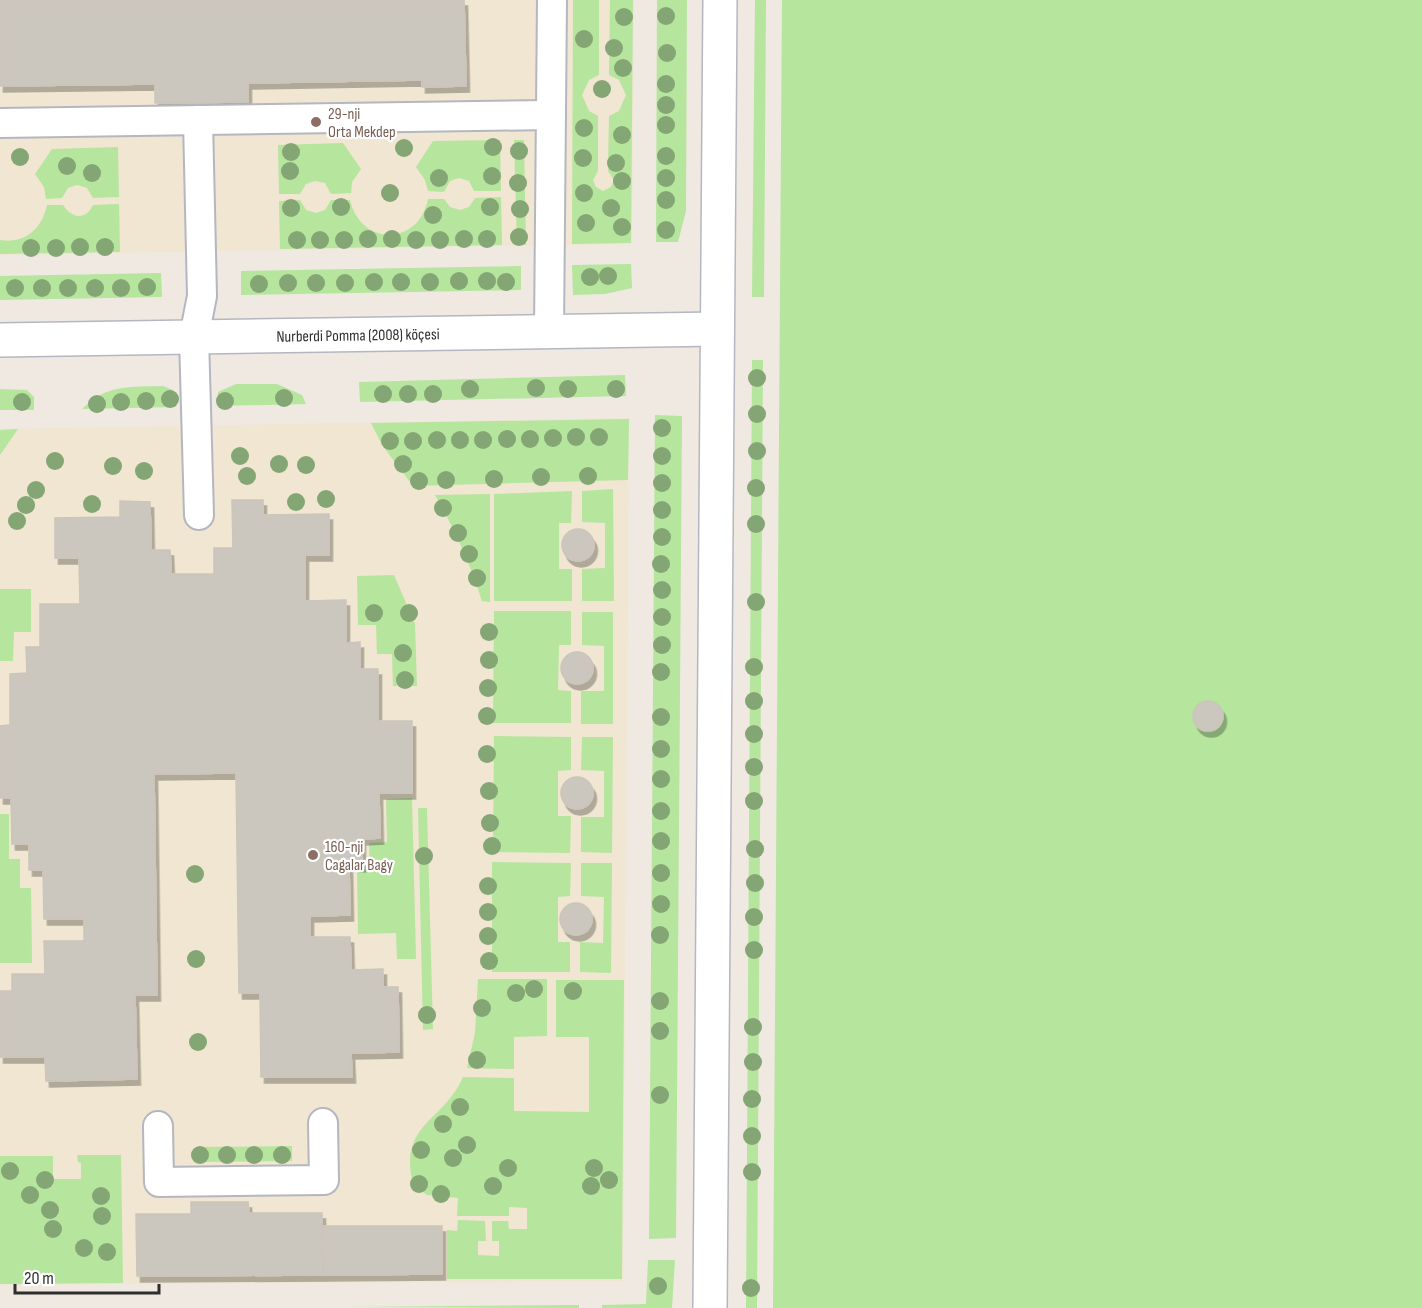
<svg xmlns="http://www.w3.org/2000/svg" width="1422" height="1308" font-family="'Sofia Sans Condensed',sans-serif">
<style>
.education{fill:#f0e6d1}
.green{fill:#b6e59e}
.building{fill:#cbc7bf;stroke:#cbc5ba;stroke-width:1.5;filter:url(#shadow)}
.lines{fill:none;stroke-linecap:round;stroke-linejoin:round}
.lane-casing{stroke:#b4b7c1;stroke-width:32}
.street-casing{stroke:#b4b7c1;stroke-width:36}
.lane{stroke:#fff;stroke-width:28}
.street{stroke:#fff;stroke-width:33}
.tree{fill:#84a574}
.education-dot{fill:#8d6e63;stroke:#fff;stroke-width:2}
.labels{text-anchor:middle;stroke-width:4.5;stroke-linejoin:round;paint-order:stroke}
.education-label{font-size:16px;fill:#785e54;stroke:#fff;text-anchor:start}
.street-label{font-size:16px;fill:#2e2e2e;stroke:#fff}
</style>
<defs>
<filter id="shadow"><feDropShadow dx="3.5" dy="6" stdDeviation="0" flood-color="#0004"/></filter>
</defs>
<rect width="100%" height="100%" fill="#efe9e1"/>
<g class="education">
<path d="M0,0H634L632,244L0,255Z"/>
<path d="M629,418L623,1281L0,1285V429Z"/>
</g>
<g class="green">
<path d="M573,0H599V75L589,80L582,95L589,111L598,116V171L593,180L596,187L603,191L611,187L614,180L608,171L609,116L619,111L626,95L619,80L609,75L610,0H633L631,243L572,244Z"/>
<path d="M657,0H687L686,211L678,242H656Z"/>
<path d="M755,0H766L764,297H752Z"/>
<path d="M782,0H1422V1308H773Z"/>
<path d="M500,140L501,191H474L469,181L459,178L450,181L444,192L428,191L425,180L416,167L433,141Z"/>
<path d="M514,140H524L526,245H517Z"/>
<path d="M343,143L361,169L352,182L351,193L331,194L325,183L315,181L306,184L300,194H279L278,145Z"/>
<path d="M118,147L119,197L93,198L87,188L77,185L68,188L62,198L46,199L44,187L35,174L52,149Z"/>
<path d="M501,197L502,245L280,249L279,201L300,200L306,210L316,213L325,210L331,200H350C361,247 419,246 428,199H444L450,207L460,210L469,207L475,198Z"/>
<path d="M119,204L120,252L0,254V240C25,244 42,229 47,205H63C72,219 86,220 93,205Z"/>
<path d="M631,264L632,288L605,294L573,295L572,265Z"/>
<path d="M521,266V290L241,295V271Z"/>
<path d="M161,273L162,297L0,300V276Z"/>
<path d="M752,360H763L757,1308H746Z"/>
<path d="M625,375L626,396L360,402L359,382Z"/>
<path d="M236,384H277L302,395L306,404L217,406L218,392Z"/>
<path d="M163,386L173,390L176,407L82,409C106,384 131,387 163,386Z"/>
<path d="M0,389L27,390L34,397V410H0Z"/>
<path d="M655,415L682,416L676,1238L649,1239Z"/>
<path d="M629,419L628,480L413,486L382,445L371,423Z"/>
<path d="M18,429L0,455V430Z"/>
<path d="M613,489L614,601H582V569L605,568V523L582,522V491Z"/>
<path d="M572,491L571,523H559V569H572V601H494V494Z"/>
<path d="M490,494V602L482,601C470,563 455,530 435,495Z"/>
<path d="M394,575L415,624L417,686H393L392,654H377L376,625H358L357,576Z"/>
<path d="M0,589H31V632H14L13,661H0Z"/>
<path d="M494,611H571V645H559L558,690L571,691V723H493Z"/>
<path d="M582,612H613V724H581V691H604V646L582,645Z"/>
<path d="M494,736L571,737V770L558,771V816H571L570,853L493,852Z"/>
<path d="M582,737H613L612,853L581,852V817H604V771L581,770Z"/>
<path d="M412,798L416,959H397L396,933L358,934L357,869H370L369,843L387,842L386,799Z"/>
<path d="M418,808H427L433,1029L423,1030Z"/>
<path d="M0,814H9V859H20V888H31L32,963H0Z"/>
<path d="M492,862L571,863L570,896L558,897V942H570V972H492Z"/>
<path d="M581,863H612L611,973L580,972V942L603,943L604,897L581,896Z"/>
<path d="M478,979H547V1036L514,1037V1069L467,1068L475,1033Z"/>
<path d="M556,980H624L622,1279H447V1230L457,1231L458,1220L485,1221L486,1241H478V1255L499,1256V1241H492V1221H508L509,1229H527V1208L509,1207V1216H457L458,1198L427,1195L413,1184C398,1123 444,1122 463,1077L514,1078V1111L589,1112V1037H556Z"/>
<path d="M292,1146V1161L196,1162V1147Z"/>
<path d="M77,1155H121L123,1283L0,1284V1156H53V1179H81V1163L78,1162Z"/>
<path d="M648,1260H675L672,1308H602V1305L646,1304Z"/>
<path d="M579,1305V1308L346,1307Z"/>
</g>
<g class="building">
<path d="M0,0H464L466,86L422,87V80L248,83V102L155,103V84L0,86Z"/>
<path d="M232,500H263V515L329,514V555H305V601L346,600V643L360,642V669H378V721H412V793H379L380,838L362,839V866L349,865L350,915L310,916V937H350L351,970L383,969V987H398L399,1052L351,1053L352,1077H261L260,993H239L236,773L154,774L157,995H135L137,1079L46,1081L45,1057H0V991H12V974H45L44,941H84V919H44L43,870H29V844H12L11,798H0V726L10,725V674L27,673L26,647H40V604H80L79,558H55V518L120,517V501L150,502L151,550H170L171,574H214V548H233Z"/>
<circle cx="578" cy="545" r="16"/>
<circle cx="577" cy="668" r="16"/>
<circle cx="1208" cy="716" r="15"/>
<circle cx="577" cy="793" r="16"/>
<circle cx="576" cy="919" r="16"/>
<path d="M191,1202H248L249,1213H322L323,1275L137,1276L136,1214H191Z"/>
<path d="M322,1226H442V1274L323,1275Z"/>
</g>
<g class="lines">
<defs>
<g id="lane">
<path d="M198,120L202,296L194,337L199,515"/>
<path d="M0,123L551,115"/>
<path d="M549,331L552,0"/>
<path d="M158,1126L159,1182L324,1180L323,1123"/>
</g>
<g id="street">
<path id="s1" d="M0,340L717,329"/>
<path d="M710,1308L720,0"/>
</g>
</defs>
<use href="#lane" class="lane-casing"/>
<use href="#street" class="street-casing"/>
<use href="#lane" class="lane"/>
<use href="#street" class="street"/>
</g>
<g class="tree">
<circle cx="666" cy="16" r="9"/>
<circle cx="624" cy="17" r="9"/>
<circle cx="584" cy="39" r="9"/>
<circle cx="614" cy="48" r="9"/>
<circle cx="667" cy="53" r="9"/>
<circle cx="623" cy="68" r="9"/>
<circle cx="666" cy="84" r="9"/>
<circle cx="602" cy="89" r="9"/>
<circle cx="666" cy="105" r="9"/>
<circle cx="666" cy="125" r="9"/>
<circle cx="584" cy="128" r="9"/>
<circle cx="622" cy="135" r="9"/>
<circle cx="493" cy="147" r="9"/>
<circle cx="404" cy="148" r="9"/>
<circle cx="519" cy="151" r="9"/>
<circle cx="291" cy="152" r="9"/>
<circle cx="666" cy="156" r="9"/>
<circle cx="20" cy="157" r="9"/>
<circle cx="583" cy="158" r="9"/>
<circle cx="616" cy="163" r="9"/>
<circle cx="67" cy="166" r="9"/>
<circle cx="290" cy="171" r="9"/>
<circle cx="92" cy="173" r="9"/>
<circle cx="492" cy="176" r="9"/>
<circle cx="439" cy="178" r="9"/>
<circle cx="666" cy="178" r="9"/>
<circle cx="622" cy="181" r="9"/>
<circle cx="518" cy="183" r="9"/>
<circle cx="390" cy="193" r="9"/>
<circle cx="584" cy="193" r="9"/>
<circle cx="666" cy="200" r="9"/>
<circle cx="341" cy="207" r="9"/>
<circle cx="490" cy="207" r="9"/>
<circle cx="291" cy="208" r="9"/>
<circle cx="611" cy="208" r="9"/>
<circle cx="520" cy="209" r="9"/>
<circle cx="433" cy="215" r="9"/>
<circle cx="586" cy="223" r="9"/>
<circle cx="622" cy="227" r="9"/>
<circle cx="666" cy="230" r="9"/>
<circle cx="519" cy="237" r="9"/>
<circle cx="368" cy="239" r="9"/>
<circle cx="392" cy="239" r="9"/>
<circle cx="464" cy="239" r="9"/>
<circle cx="487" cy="239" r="9"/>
<circle cx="297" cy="240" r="9"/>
<circle cx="320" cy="240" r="9"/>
<circle cx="344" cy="240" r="9"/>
<circle cx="416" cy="240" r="9"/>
<circle cx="440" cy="240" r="9"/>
<circle cx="80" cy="247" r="9"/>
<circle cx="105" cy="247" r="9"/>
<circle cx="31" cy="248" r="9"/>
<circle cx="56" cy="248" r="9"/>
<circle cx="608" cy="276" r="9"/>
<circle cx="590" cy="277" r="9"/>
<circle cx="459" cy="281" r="9"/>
<circle cx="487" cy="281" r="9"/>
<circle cx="374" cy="282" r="9"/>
<circle cx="401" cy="282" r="9"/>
<circle cx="430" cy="282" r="9"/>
<circle cx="506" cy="282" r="9"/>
<circle cx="288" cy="283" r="9"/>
<circle cx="316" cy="283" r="9"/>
<circle cx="345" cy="283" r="9"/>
<circle cx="259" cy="284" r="9"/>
<circle cx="147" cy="287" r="9"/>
<circle cx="15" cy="288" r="9"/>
<circle cx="42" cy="288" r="9"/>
<circle cx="68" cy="288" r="9"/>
<circle cx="95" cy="288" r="9"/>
<circle cx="121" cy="288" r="9"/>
<circle cx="757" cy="378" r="9"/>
<circle cx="536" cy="388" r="9"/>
<circle cx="470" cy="389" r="9"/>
<circle cx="568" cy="389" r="9"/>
<circle cx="616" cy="389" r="9"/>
<circle cx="383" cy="394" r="9"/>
<circle cx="408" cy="394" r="9"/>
<circle cx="433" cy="394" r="9"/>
<circle cx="284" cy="398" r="9"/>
<circle cx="170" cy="399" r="9"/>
<circle cx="146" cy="401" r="9"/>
<circle cx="225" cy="401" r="9"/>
<circle cx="22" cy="402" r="9"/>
<circle cx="121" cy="402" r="9"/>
<circle cx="97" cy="404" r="9"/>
<circle cx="757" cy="414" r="9"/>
<circle cx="662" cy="428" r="9"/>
<circle cx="576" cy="437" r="9"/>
<circle cx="599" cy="437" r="9"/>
<circle cx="553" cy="438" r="9"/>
<circle cx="507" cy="439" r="9"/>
<circle cx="530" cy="439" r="9"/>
<circle cx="437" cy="440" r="9"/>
<circle cx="460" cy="440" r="9"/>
<circle cx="483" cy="440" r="9"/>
<circle cx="390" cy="441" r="9"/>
<circle cx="413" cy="441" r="9"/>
<circle cx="757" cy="451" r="9"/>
<circle cx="240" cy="456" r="9"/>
<circle cx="662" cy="456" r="9"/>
<circle cx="55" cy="461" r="9"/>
<circle cx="279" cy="464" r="9"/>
<circle cx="403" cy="464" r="9"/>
<circle cx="306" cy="465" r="9"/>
<circle cx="113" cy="466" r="9"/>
<circle cx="144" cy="471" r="9"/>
<circle cx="247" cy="476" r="9"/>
<circle cx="588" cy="476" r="9"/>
<circle cx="541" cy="477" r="9"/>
<circle cx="494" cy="479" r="9"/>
<circle cx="446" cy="480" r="9"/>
<circle cx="419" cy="481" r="9"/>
<circle cx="662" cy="483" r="9"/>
<circle cx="756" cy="488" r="9"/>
<circle cx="36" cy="490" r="9"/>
<circle cx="326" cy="499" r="9"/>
<circle cx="296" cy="502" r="9"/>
<circle cx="92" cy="504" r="9"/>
<circle cx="26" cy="505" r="9"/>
<circle cx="443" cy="508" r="9"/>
<circle cx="662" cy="510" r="9"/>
<circle cx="17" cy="521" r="9"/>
<circle cx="756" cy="524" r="9"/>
<circle cx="458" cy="533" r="9"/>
<circle cx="662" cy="537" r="9"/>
<circle cx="469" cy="554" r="9"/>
<circle cx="661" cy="564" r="9"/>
<circle cx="477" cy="578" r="9"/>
<circle cx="662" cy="590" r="9"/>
<circle cx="756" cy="602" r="9"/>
<circle cx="374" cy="613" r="9"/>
<circle cx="409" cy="613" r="9"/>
<circle cx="662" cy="617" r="9"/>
<circle cx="489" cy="632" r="9"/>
<circle cx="662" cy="645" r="9"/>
<circle cx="403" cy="653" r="9"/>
<circle cx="489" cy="660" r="9"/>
<circle cx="754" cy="667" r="9"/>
<circle cx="661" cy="672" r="9"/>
<circle cx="405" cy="680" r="9"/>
<circle cx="488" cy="688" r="9"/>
<circle cx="754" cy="701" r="9"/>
<circle cx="487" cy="716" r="9"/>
<circle cx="661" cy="717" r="9"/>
<circle cx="754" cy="734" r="9"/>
<circle cx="661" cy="749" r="9"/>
<circle cx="487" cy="754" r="9"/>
<circle cx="754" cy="767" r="9"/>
<circle cx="661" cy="779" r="9"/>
<circle cx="489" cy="791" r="9"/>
<circle cx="754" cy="801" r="9"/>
<circle cx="661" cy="811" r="9"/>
<circle cx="490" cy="823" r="9"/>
<circle cx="661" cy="841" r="9"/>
<circle cx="492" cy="846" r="9"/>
<circle cx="755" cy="849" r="9"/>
<circle cx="424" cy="856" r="9"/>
<circle cx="661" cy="873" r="9"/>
<circle cx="195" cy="874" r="9"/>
<circle cx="755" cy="883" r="9"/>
<circle cx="488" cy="886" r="9"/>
<circle cx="661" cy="904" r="9"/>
<circle cx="488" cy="912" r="9"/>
<circle cx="754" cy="917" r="9"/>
<circle cx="660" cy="935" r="9"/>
<circle cx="488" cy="936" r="9"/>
<circle cx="754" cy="950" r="9"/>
<circle cx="196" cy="959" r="9"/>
<circle cx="489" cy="961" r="9"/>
<circle cx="534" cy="989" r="9"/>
<circle cx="573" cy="991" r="9"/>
<circle cx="516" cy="993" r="9"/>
<circle cx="660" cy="1001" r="9"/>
<circle cx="482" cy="1008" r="9"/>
<circle cx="427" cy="1015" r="9"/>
<circle cx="753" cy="1027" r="9"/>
<circle cx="660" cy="1031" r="9"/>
<circle cx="198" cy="1042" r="9"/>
<circle cx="477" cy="1060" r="9"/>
<circle cx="753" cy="1062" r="9"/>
<circle cx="660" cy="1095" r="9"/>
<circle cx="752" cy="1099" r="9"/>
<circle cx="460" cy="1107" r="9"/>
<circle cx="443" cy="1124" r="9"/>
<circle cx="752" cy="1136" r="9"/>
<circle cx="467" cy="1145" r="9"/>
<circle cx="421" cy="1150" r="9"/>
<circle cx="200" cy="1155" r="9"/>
<circle cx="227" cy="1155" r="9"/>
<circle cx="254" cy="1155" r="9"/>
<circle cx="282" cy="1155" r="9"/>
<circle cx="453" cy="1158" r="9"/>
<circle cx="508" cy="1168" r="9"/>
<circle cx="594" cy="1168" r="9"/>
<circle cx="10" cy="1171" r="9"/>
<circle cx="752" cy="1172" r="9"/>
<circle cx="45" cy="1180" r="9"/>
<circle cx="609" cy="1180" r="9"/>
<circle cx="419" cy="1184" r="9"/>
<circle cx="493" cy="1186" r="9"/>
<circle cx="591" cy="1186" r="9"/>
<circle cx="441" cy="1194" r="9"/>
<circle cx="30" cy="1195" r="9"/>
<circle cx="101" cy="1196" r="9"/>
<circle cx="50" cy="1210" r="9"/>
<circle cx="102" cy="1216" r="9"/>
<circle cx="53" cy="1229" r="9"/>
<circle cx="84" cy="1248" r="9"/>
<circle cx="107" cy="1252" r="9"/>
<circle cx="658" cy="1286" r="9"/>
<circle cx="751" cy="1288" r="9"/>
</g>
<g class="education-dot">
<circle cx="316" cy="122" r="6"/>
<circle cx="313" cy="855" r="6"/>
</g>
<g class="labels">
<g class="education-label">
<text x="328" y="119">29-nji<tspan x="328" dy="18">Orta Mekdep</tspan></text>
<text x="325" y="852">160-nji<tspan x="325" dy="18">Cagalar Bagy</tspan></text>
</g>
<g class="street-label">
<text dy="6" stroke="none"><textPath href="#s1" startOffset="358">Nurberdi Pomma (2008) köçesi</textPath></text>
</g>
</g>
<path d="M15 1284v9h144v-9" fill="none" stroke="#2e2e2e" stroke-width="3"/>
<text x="24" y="1284" font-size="18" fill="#2e2e2e" stroke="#ffffff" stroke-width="4.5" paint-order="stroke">20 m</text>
</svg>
